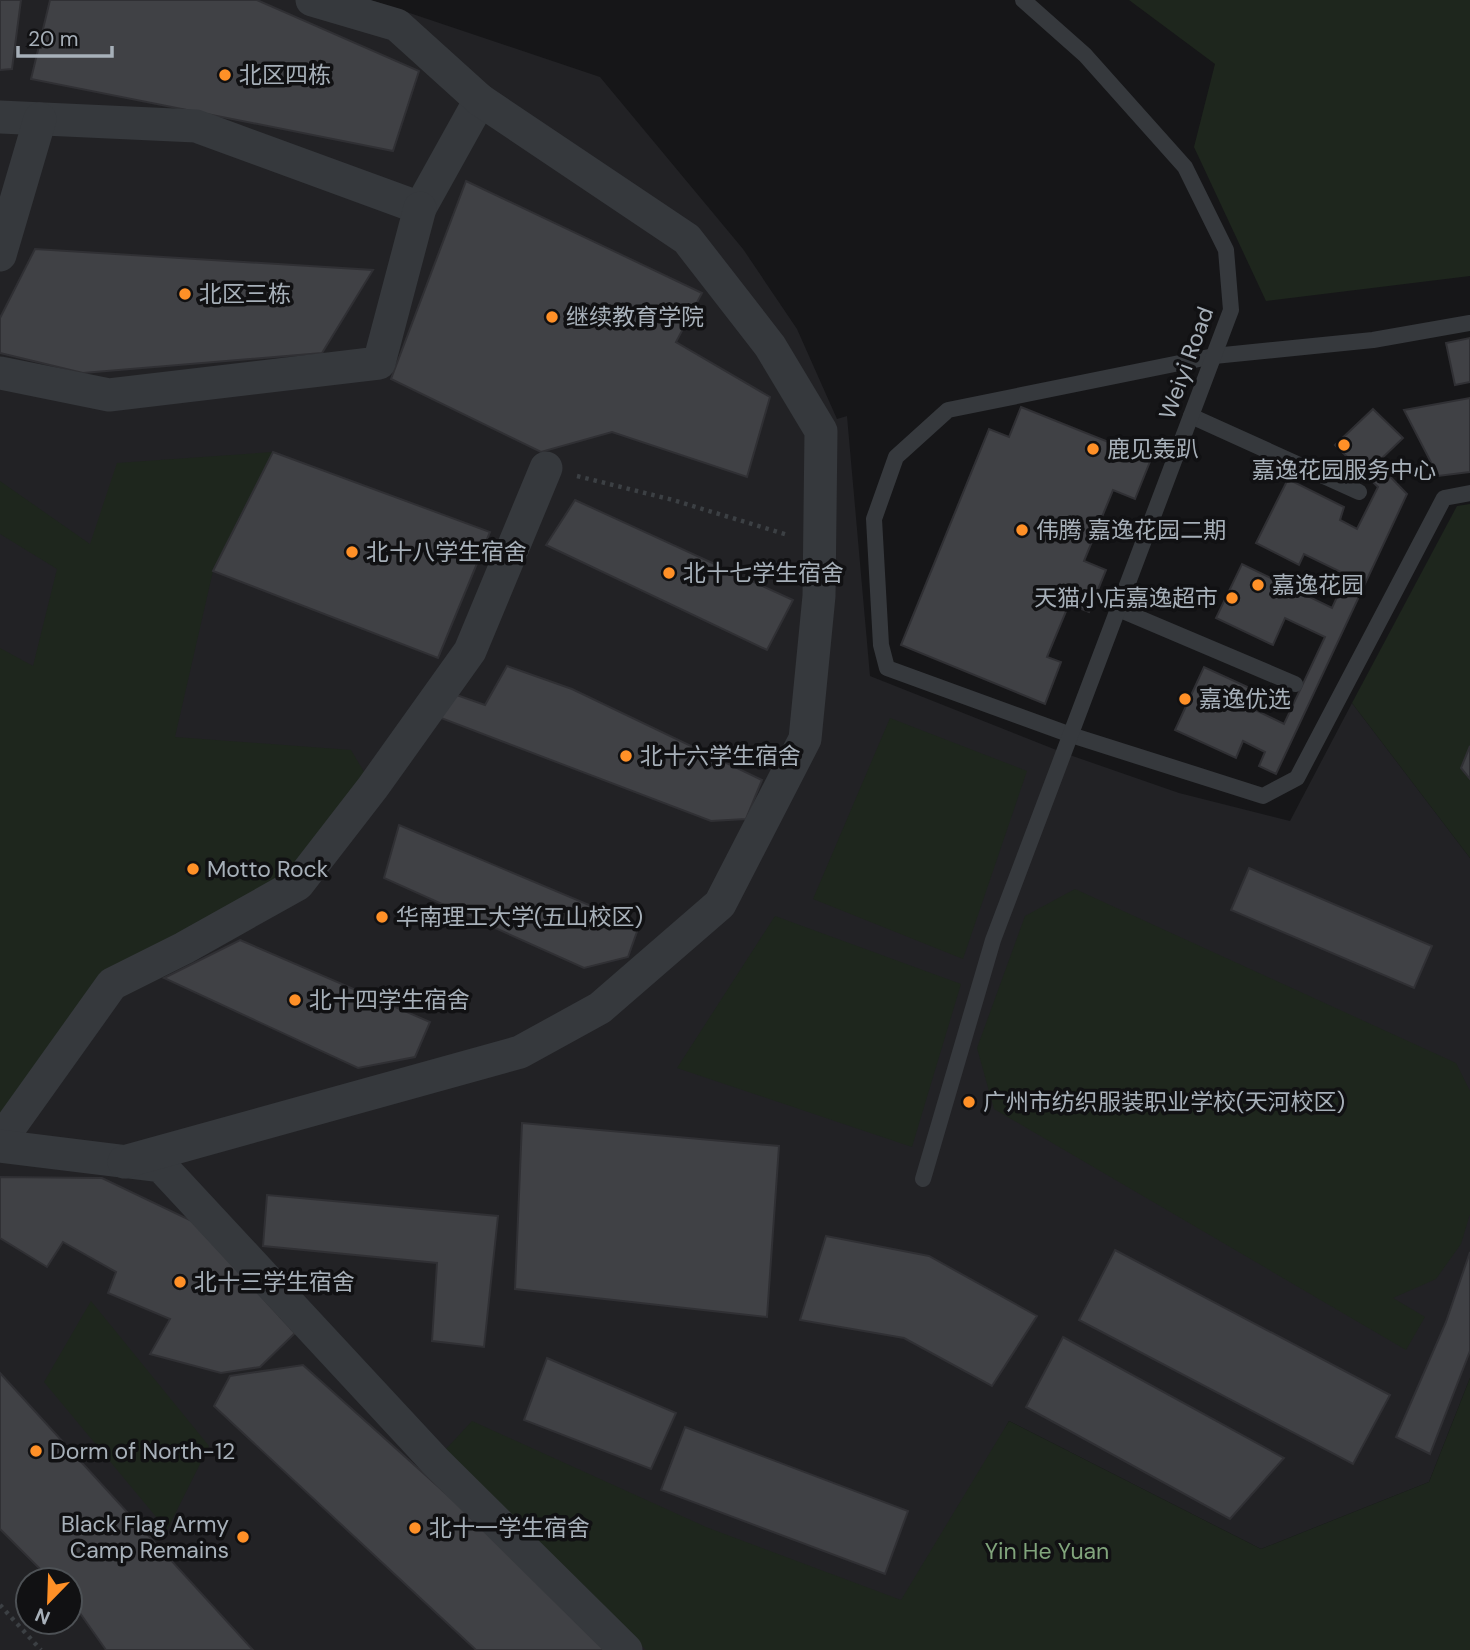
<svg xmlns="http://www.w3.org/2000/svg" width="1470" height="1650" font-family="'DM Sans','Noto Sans SC',sans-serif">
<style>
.built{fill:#222225;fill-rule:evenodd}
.green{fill:#1e261d}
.building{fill:#404145;stroke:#303034;stroke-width:2}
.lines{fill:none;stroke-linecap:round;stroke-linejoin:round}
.path{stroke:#3c4044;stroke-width:4.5;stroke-dasharray:3.5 5;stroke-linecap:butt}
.lane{stroke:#36393d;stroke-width:16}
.street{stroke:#36393d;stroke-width:33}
.poi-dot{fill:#ff9027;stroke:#111113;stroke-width:2.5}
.labels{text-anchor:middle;stroke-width:7;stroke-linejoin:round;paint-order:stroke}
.poi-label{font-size:23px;fill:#a7b0b9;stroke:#111113;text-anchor:start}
.street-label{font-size:23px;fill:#a7b0b9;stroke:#111113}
.park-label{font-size:23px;fill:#81a57c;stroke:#111113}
</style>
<rect width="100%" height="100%" fill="#161618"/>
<path class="built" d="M0,0H371L600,77L743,249L797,329L837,419L847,416L870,676L1064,753L1179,793L1290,821L1352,703L1470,858V1378L1429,1482L1261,1549L1009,1421L889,1650H0ZM28,1580H70V1622H28Z"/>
<g class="green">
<path d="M1129,0H1470V276L1266,301L1194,147L1215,64Z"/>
<path d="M273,452L213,571L175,737L351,750L373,787L298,884L112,984L0,1140V648L33,666L57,569L0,534V481L90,544L117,463Z"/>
<path d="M1470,504V858L1352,703L1457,506Z"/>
<path d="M890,718L1027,771L963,959L813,899Z"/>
<path d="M1075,889L1456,1063L1470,1091V1214L1461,1244L1436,1279L1393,1298L1425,1317L1406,1350L994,1109L977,1048L1025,916Z"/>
<path d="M775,916L961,984L912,1147L677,1068Z"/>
<path d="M91,1301L209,1446L167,1530L44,1382Z"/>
<path d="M1470,1378V1650H646L446,1449L472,1421L706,1527L901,1600L1009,1421L1261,1549L1429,1482Z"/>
</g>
<g class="building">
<path d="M0,0H21L12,69L0,70Z"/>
<path d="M50,0H257L419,71L393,151L31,79Z"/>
<path d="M466,181L702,293L676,342L770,397L747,477L612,432L541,452L391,379Z"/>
<path d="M35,249L373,270L322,353L83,373L0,353V318Z"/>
<path d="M1470,338V382L1455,385L1446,343Z"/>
<path d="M1470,398V472L1438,476L1404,410Z"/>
<path d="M1021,407L1151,459L1135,499L1113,490L1084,561L1106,570L1089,612L1069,604L1047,657L1061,662L1045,704L901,645L989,429L1009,437Z"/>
<path d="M1373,409L1403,438L1377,463L1407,494L1276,774L1259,766L1265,752L1243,741L1236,758L1175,730L1204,667L1254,690L1247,706L1284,724L1325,637L1285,618L1273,645L1216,618L1242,564L1332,608L1347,575L1304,554L1299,565L1256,543L1288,479L1344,507L1340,520L1357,529L1378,487L1335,445Z"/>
<path d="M273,452L490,532L438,658L213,571Z"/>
<path d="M575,500L793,600L767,650L546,545Z"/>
<path d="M507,666L572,689L762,780L746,819L711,821L441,718L451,693L485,705Z"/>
<path d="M1470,746V779L1461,768Z"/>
<path d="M399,825L639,926L628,957L584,968L384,878Z"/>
<path d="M1249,868L1432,946L1414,988L1231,910Z"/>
<path d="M240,940L430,1022L415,1057L358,1068L164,978Z"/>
<path d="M522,1123L779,1146L767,1317L515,1289Z"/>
<path d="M0,1177L102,1178L192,1221L295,1333L260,1367L221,1373L150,1354L170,1319L108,1293L116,1272L63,1242L47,1267L0,1238Z"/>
<path d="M267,1195L498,1216L484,1347L432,1341L437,1263L263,1246Z"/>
<path d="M826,1236L929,1256L1037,1316L992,1386L904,1338L800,1320Z"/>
<path d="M1115,1250L1390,1395L1353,1464L1079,1320Z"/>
<path d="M1470,1252V1351L1430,1454L1396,1437L1446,1322Z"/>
<path d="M1063,1337L1284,1458L1230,1519L1026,1407Z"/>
<path d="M547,1358L676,1413L651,1469L524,1420Z"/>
<path d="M303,1365L620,1650H476L214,1406L230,1376Z"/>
<path d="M0,1373L253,1650H106L70,1599V1580H51L0,1529Z"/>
<path d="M685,1427L908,1511L885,1574L661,1490Z"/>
</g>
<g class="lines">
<g class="path">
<path d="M577,476L673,500L788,535"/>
<path d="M0,1605L41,1650"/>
</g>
<g class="lane">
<path d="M1470,323L1373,340L1214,356L948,410L896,457L874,519L881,645L887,668L1071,735L1263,796L1297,778L1444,498L1470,493"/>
<path d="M1191,416L1359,492"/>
<path d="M1118,609L1295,684"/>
<path d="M923,1179L993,940L1231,310L1226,250L1185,167L1085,55L1023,0"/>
</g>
<g class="street">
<path d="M0,117L196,126L420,208L480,100"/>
<path d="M0,255L40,119"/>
<path d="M0,373L109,395L379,363L420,208"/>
<path d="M0,1141L112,984L184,948L298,884L373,787L470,651L546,468"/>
<path d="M0,1146L161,1166L436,1462L626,1650"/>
<path d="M124,1162L520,1052L600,1008L720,904L805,739L819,596L821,431L770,346L687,239L480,100L397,25L312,0"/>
</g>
</g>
<g class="poi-dot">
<circle cx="225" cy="75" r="7"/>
<circle cx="185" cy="294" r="7"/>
<circle cx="552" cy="317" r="7"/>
<circle cx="1344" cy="445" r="7"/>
<circle cx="1093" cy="449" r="7"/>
<circle cx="1022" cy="530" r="7"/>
<circle cx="352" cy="552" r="7"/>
<circle cx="669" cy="573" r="7"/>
<circle cx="1258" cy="585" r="7"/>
<circle cx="1232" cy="598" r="7"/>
<circle cx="1185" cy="699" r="7"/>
<circle cx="626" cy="756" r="7"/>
<circle cx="193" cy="869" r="7"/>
<circle cx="382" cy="917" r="7"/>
<circle cx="295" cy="1000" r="7"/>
<circle cx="969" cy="1102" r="7"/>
<circle cx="180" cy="1282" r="7"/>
<circle cx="36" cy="1451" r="7"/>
<circle cx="415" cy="1528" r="7"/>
<circle cx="243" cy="1537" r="7"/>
</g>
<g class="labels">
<g class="poi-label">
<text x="239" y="83">北区四栋</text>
<text x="199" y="302">北区三栋</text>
<text x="566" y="325">继续教育学院</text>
<text x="1107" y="457">鹿见轰趴</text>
<text x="1344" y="478" text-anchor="middle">嘉逸花园服务中心</text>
<text x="1036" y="538">伟腾 嘉逸花园二期</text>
<text x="366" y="560">北十八学生宿舍</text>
<text x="683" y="581">北十七学生宿舍</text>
<text x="1272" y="593">嘉逸花园</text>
<text x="1218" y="606" text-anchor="end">天猫小店嘉逸超市</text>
<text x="1199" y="707">嘉逸优选</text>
<text x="640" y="764">北十六学生宿舍</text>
<text x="207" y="877">Motto Rock</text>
<text x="396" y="925">华南理工大学(五山校区)</text>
<text x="309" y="1008">北十四学生宿舍</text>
<text x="983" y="1110">广州市纺织服装职业学校(天河校区)</text>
<text x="194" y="1290">北十三学生宿舍</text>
<text x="50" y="1459">Dorm of North-12</text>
<text x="229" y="1532" text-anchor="end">Black Flag Army<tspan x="229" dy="26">Camp Remains</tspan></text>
<text x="429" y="1536">北十一学生宿舍</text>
</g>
<g class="street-label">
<text transform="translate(1186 363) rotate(-70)" y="8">Weiyi Road</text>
</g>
<g class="park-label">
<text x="1047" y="1559">Yin He Yuan</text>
</g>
</g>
<g transform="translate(49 1601) rotate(203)"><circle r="33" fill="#111113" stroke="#4d5155" stroke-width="2"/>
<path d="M0-5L12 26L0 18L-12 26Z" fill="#ff9027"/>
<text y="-10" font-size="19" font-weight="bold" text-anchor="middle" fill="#a7b0b9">N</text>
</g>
<path d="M18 46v10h94v-10" fill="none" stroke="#a7b0b9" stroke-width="3.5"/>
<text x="28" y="46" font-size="21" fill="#a7b0b9" stroke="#111113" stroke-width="5" paint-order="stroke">20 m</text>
</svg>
